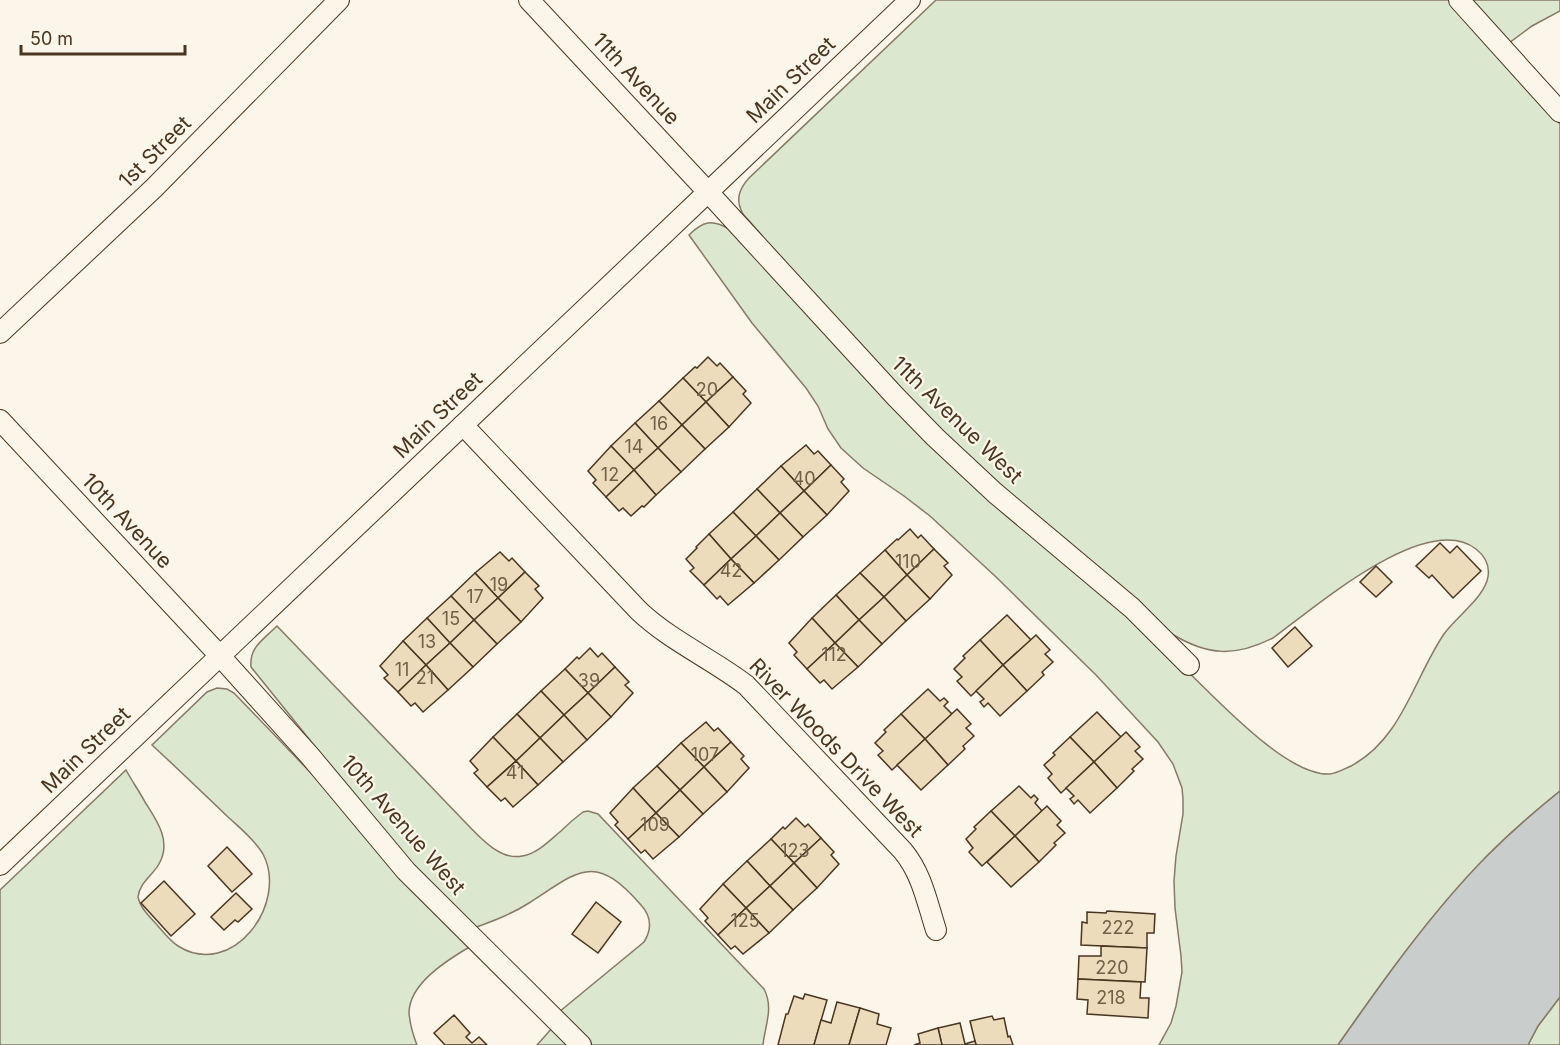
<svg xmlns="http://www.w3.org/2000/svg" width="1560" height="1045" font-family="Inter,sans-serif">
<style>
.green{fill:#dce7d0;stroke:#887966;stroke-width:1.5}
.water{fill:#c9cecd;stroke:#887966;stroke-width:1.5}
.building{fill:#ecdcbc;stroke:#4a3520;stroke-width:1.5}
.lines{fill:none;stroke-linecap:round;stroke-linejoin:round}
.minor-casing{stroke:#4a3520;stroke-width:22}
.minor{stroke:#fbf6e9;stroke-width:20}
.labels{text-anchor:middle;stroke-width:4.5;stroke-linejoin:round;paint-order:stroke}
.number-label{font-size:18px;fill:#725f47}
.street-label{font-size:21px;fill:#4a3520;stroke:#fbf6e9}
</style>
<rect width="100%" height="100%" fill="#fbf6e9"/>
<g class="green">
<path d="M936,0H1448L1560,124V791C1534,812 1508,834 1485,858C1430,915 1383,980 1338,1045H1159L1171,1023L1176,1006L1182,972L1181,956L1175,908L1174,881L1176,856L1183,814V799L1182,788L1173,764L1158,742L1096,675L995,576L930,516L904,496L863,468L841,448L828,429L818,406L806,388L752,323L689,235C703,221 712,219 729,229L1185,669C1215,697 1287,777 1330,774C1337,773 1344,769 1351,766C1402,739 1414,678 1444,634C1456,617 1480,601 1487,581C1491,568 1486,557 1476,549C1426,510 1313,609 1273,638C1235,657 1208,656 1172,634L1027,513L893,384L743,214C735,200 739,189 749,178Z"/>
<path d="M1470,0H1560V11L1532,26L1509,43Z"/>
<path d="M277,626L464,821C478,835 499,861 522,856C537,854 550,840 561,831C568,824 575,818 583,812L588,811L598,814L764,989C774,1008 765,1025 763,1045H591L559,1012L644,942C652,929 652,917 641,905C594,851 579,871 529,903C512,914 493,921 474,928L405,858L251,667C249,647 264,639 277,626Z"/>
<path d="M217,688L227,689L234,693L337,800L471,946C449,959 409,983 409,1013C410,1024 413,1035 417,1045H0V890L126,770C132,781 139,791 145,802C157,821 171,840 160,862C154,875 140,881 138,897C140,908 151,918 158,926C164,933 170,941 178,946C232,980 289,904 263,854C255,840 240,828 228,817C203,793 178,769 152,745L207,692Z"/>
<path d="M1560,997V1045H1528L1538,1026Z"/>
<path d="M553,1027L570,1045H537Z"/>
</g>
<path class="water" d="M1560,791V997L1538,1026L1528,1045H1338C1383,981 1433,910 1488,855C1511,832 1535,811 1560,791Z"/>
<g class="building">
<path d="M708,357L717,366L720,363L733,377L706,402L683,378L695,367L697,368Z"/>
<path d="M733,377L746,391L743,394L751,403L729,427L706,402Z"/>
<path d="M683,378L706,402L682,425L659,401Z"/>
<path d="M659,401L682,425L658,448L635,423Z"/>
<path d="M706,402L729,427L705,449L682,425Z"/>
<path d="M635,423L658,448L634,470L611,446Z"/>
<path d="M682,425L705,449L681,472L658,448Z"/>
<path d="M806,445L814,454L818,451L831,465L804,491L781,466Z"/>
<path d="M611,446L634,470L606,497L593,483L596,480L588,471Z"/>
<path d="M658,448L681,472L656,495L634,470Z"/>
<path d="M831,465L844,479L841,482L849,491L827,515L804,491Z"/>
<path d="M781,466L804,491L780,513L757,489Z"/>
<path d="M634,470L656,495L644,507L642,506L631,516L623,508L619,511L606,497Z"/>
<path d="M757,489L780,513L756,536L733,512Z"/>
<path d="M804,491L827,515L803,537L780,513Z"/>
<path d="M733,512L756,536L731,559L709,534Z"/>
<path d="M780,513L803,537L779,560L756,536Z"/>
<path d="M910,529L918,538L921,535L934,549L907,575L885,550L897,539L898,540Z"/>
<path d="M709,534L731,559L704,585L690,571L694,568L686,559L697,548L696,547Z"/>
<path d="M756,536L779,560L754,583L731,559Z"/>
<path d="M1440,543L1450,553L1457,546L1481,571L1453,598L1432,575L1429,578L1416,566Z"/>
<path d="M934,549L948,563L944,566L952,575L930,599L907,575Z"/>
<path d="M885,550L907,575L884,597L860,573Z"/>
<path d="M500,552L509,561L512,558L525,572L498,598L475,573Z"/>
<path d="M731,559L754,583L728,605L720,596L717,599L704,585Z"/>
<path d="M1376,566L1392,582L1376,597L1360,582Z"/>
<path d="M525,572L539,586L535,589L543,598L521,622L498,598Z"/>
<path d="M475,573L498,598L474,620L451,596Z"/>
<path d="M860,573L884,597L859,620L836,595Z"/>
<path d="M907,575L930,599L906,621L884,597Z"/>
<path d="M836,595L859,620L835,643L812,618Z"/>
<path d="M451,596L474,620L450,643L427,618Z"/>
<path d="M884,597L906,621L882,644L859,620Z"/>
<path d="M498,598L521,622L497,644L474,620Z"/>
<path d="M1007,615L1031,640L1003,665L980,640Z"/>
<path d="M427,618L450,643L426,665L403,641Z"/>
<path d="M812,618L835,643L807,669L794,655L797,652L789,643Z"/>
<path d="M474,620L497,644L473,667L450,643Z"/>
<path d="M859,620L882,644L858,667L835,643Z"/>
<path d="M1295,627L1312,646L1288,667L1272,648Z"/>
<path d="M1036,635L1050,650L1045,654L1053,662L1042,672L1044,675L1027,691L1003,665Z"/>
<path d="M980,640L1003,665L971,696L957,681L962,677L954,669L965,658L963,656Z"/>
<path d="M403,641L426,665L398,692L384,678L388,675L380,666Z"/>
<path d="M450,643L473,667L448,690L426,665Z"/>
<path d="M835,643L858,667L832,689L824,680L820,683L807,669Z"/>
<path d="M590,648L598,657L602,653L615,667L588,693L565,669L577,657L579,659Z"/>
<path d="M426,665L448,690L423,712L415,703L411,706L398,692Z"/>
<path d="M1003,665L1027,691L1000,716L988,703L984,707L980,702L984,699L976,691Z"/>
<path d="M615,667L629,682L625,685L633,693L611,717L588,693Z"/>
<path d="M565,669L588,693L564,715L541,691Z"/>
<path d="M928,689L940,701L944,698L948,702L944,706L952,714L925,739L901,714Z"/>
<path d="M541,691L564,715L540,738L517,714Z"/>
<path d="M588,693L611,717L587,740L564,715Z"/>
<path d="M957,709L971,724L966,728L974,736L963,746L965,749L948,765L925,739Z"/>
<path d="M1097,712L1121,737L1094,762L1070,737Z"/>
<path d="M517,714L540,738L516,761L493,737Z"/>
<path d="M901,714L925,739L892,770L878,755L883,751L875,743L886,732L884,730Z"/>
<path d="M564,715L587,740L563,762L540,738Z"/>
<path d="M706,722L714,731L718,728L731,742L704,767L681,743Z"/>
<path d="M1126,732L1140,747L1135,751L1143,759L1132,769L1134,771L1117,788L1094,762Z"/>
<path d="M493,737L516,761L487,787L474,773L478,770L470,761Z"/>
<path d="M1070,737L1094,762L1061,793L1048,778L1052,774L1044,765L1055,755L1053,753Z"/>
<path d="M540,738L563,762L538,785L516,761Z"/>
<path d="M925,739L948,765L921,790L897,765Z"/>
<path d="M731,742L744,756L741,759L749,768L727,792L704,767Z"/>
<path d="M681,743L704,767L680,790L657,766Z"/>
<path d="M516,761L538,785L513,807L505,798L501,801L487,787Z"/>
<path d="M1094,762L1117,788L1090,813L1078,800L1074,804L1070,799L1074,796L1066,788Z"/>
<path d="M657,766L680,790L656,813L633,788Z"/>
<path d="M704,767L727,792L703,814L680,790Z"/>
<path d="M1019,786L1031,798L1034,795L1038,799L1035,803L1042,811L1015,836L991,811Z"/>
<path d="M633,788L656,813L628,839L615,825L618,822L610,813Z"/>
<path d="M680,790L703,814L679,837L656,813Z"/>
<path d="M1047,806L1061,821L1057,825L1065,833L1054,843L1056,845L1039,862L1015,836Z"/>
<path d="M991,811L1015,836L982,866L969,852L973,848L966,839L976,829L974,827Z"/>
<path d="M656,813L679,837L653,859L645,850L641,853L628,839Z"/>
<path d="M796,818L805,827L808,824L821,838L794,863L771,839L783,827L785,829Z"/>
<path d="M1015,836L1039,862L1011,887L987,862Z"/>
<path d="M821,838L834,852L831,855L839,864L817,888L794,863Z"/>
<path d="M771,839L794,863L770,886L747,861Z"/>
<path d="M227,847L252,874L232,892L208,866Z"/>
<path d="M747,861L770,886L746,908L723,884Z"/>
<path d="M794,863L817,888L793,910L770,886Z"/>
<path d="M164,881L195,914L171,936L141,903Z"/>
<path d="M723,884L746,908L718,935L705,921L708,918L700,909Z"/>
<path d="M770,886L793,910L769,933L746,908Z"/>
<path d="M236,893L252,909L238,922L235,920L224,930L211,917Z"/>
<path d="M596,902L621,922L598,953L572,934Z"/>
<path d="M746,908L769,933L743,954L735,946L731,949L718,935Z"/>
<path d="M1107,911L1155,914L1154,933H1147V948L1081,945L1082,922L1087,923V912L1106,913Z"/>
<path d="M1101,946L1147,948L1145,982L1078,979L1079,956H1101Z"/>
<path d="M1078,979L1141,982L1140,998H1149L1148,1018L1087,1014L1088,1000L1077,999Z"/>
<path d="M805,994L827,1000L814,1045H778L786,1014H788L794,996L803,999Z"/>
<path d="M837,1002L860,1008L849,1045H814L821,1020L831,1023Z"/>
<path d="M860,1008L879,1014L877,1024L891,1028L886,1045H849Z"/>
<path d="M454,1015L470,1033L466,1037L472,1043L479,1037L487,1045H445L434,1033Z"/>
<path d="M992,1016L994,1020L1004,1018L1008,1037L1010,1036L1013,1045H976L970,1021Z"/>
<path d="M960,1023L965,1044L975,1041L976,1045H942L938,1028Z"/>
<path d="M938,1028L942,1045H914L920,1043L918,1034Z"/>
</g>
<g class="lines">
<defs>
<g id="minor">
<path d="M529,0L708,192L895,396L935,437L995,493L1132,608L1189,665"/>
<path d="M1459,0L1560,112"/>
<path d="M0,333L154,188L339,0"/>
<path d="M0,420L220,656L310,756L406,871L581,1045"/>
<path d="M463,425L639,611C671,641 712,659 746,685L903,851C922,874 927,902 936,930"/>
<path d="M0,865L910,0"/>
</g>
</defs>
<use href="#minor" class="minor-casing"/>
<use href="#minor" class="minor"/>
</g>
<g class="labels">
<g class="number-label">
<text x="707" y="396">20</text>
<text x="659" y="430">16</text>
<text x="634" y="453">14</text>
<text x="610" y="481">12</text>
<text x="804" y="485">40</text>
<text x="908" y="568">110</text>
<text x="731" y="577">42</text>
<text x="499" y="591">19</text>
<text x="475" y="603">17</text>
<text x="451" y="625">15</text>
<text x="427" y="648">13</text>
<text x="834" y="661">112</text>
<text x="402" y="676">11</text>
<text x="425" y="684">21</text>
<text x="589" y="687">39</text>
<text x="705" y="761">107</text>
<text x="515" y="779">41</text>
<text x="655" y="831">109</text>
<text x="795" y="857">123</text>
<text x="745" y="927">125</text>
<text x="1118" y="934">222</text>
<text x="1112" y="974">220</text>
<text x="1111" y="1004">218</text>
</g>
<g class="street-label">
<text transform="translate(636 79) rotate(47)" y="7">11th Avenue</text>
<text transform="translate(791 80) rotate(-44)" y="7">Main Street</text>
<text transform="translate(155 152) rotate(-45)" y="7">1st Street</text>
<text transform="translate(438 415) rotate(-44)" y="7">Main Street</text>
<text transform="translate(957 420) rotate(44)" y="7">11th Avenue West</text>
<text transform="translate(127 521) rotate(47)" y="7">10th Avenue</text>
<text transform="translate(836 748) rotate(46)" y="7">River Woods Drive West</text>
<text transform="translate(86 750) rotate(-44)" y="7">Main Street</text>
<text transform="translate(403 825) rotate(49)" y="7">10th Avenue West</text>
</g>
</g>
<path d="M21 45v9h164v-9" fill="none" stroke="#4a3520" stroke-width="3"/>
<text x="30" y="45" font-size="18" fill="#4a3520" stroke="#fbf6e9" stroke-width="4.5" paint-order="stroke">50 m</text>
</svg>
